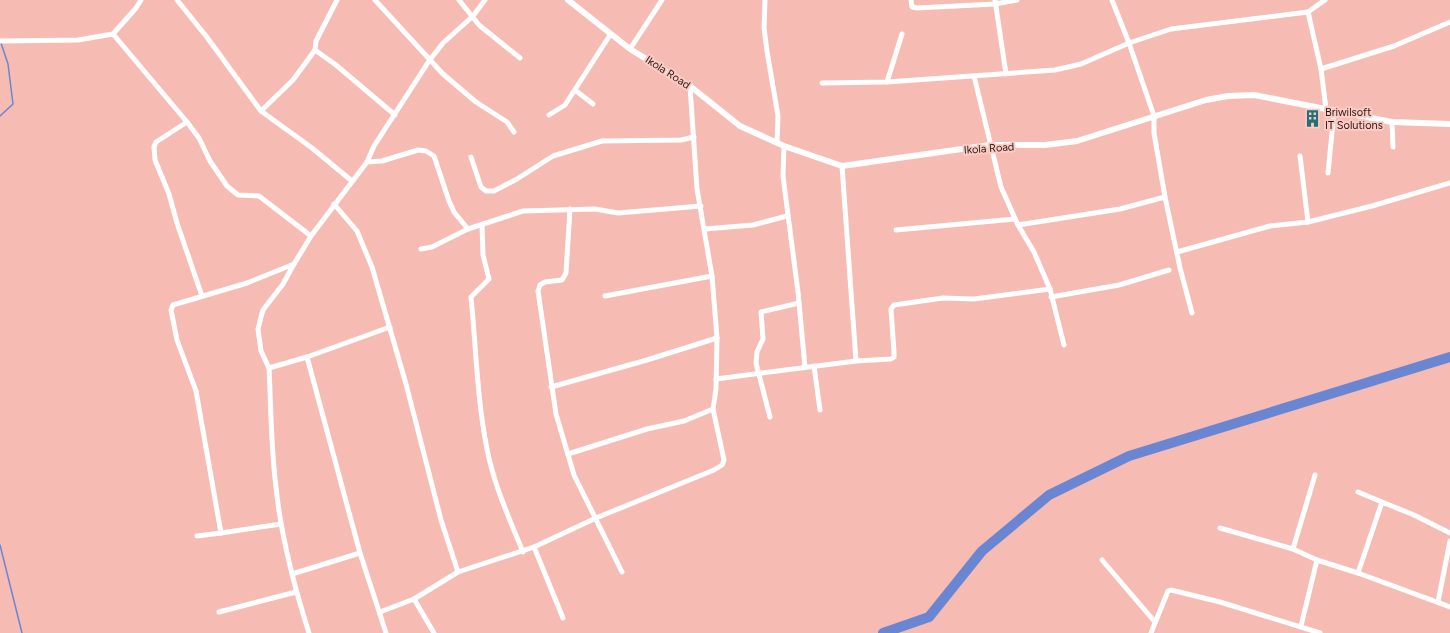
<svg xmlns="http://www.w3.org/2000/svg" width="1450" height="633" font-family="Figtree,sans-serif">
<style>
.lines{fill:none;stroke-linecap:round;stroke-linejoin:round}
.stream{stroke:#6a86d3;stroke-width:1.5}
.river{stroke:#6a86d3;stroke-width:10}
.minor{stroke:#fff;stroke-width:5}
.tertiary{stroke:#fff;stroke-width:6}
.labels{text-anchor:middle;stroke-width:4;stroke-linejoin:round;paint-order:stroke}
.street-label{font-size:11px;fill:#2b1614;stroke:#fbcbc4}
.poi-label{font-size:11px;fill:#2b1614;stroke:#fbcbc4;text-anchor:start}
</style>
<rect width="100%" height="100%" fill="#f6bbb3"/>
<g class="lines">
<g class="stream">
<path d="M0,116L13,104L8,64L1,43"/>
<path d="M0,545L22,633"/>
</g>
<path class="river" d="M883,633L929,617L982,551L1049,495L1129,456L1450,357"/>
<g class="minor">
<path d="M177,0L206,36L261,111L312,148L352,181"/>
<path d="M375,0L443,74L476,102L507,122L514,132"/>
<path d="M459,0L479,25L520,58"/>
<path d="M765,0L764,28L767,51L778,116L777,142"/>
<path d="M911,0L912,7L917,8L995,4L1017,0"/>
<path d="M995,0L1006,74"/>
<path d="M1112,0L1129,43L1154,116V133L1165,197L1180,268L1192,313"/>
<path d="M1308,12L1321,69L1326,109"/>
<path d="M113,34L187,122L199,138L210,161L227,186L238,195L259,196L311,236"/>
<path d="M0,41L78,40L113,34L136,8L141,0"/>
<path d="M630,49L662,0"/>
<path d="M315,50L336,65L395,115"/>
<path d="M1321,69L1394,46L1450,22"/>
<path d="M974,76L1001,187L1018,225L1034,252L1050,289L1064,345"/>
<path d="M887,82L902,34"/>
<path d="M822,83L887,82L1055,70L1081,64L1129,43L1171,29L1308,12L1325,0"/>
<path d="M575,90L593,104"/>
<path d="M261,111L293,80L315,50L316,41L337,0"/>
<path d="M549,115L565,105L610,35"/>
<path d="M187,122L156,142L154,147L155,160L169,194L177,223L202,296"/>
<path d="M1392,122L1393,147"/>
<path d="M784,146L783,176L798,292L805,367"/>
<path d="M1300,156L1308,222"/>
<path d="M471,157L481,187L486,191H494L517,179L553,156L602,141L681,140L694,137"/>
<path d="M367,162L382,161L418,150L426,151L434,156L449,201L454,212L468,229L523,211L595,209L618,213L701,206"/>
<path d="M842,166L856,361"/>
<path d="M1328,173L1334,112"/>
<path d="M334,204L357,231L372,267L406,384L441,520L458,572"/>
<path d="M570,209L566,273L562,280L545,282L540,285L538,291L556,414L574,475L622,572"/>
<path d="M482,224L483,255L489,279L471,297C476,347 477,399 487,449C494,485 509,518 523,552"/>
<path d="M1018,225L1120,209L1165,197"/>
<path d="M705,229L753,225L787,216"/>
<path d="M896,230L1015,219"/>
<path d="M421,249L432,247L468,229"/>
<path d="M1177,252L1270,226L1308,222L1372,206L1450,183"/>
<path d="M294,264L283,284L263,310L261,317L258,329L261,351L269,368C271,408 271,448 276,487C281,537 294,586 309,633"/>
<path d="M605,296L712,276"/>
<path d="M1051,297L1119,285L1169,270"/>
<path d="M307,357L360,553L386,633"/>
<path d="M814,366L820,410"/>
<path d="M269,368L307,357L390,327"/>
<path d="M716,379L856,361L891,359L894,357V352L891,309L894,305L943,298L974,299L1050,289"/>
<path d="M551,387L647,360L717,338"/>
<path d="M770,417L756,363L757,352L763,339L761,312L799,303"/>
<path d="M568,454L647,429L684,421L713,409"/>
<path d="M1358,492L1382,502"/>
<path d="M281,524L221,533L196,391L177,340L171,310L173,305L247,283L294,264L311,236L367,162L374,146L429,61L443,43L473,16L485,0"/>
<path d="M1220,528L1293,549L1317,560L1358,573L1450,607"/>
<path d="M197,536L221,533"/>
<path d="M534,547L563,618"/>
<path d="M1293,549L1315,475"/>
<path d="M1102,560L1155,622"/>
<path d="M1358,573L1382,502L1414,515L1450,533"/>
<path d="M292,574L360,553"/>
<path d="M414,599L434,633"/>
<path d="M1438,602L1450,541"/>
<path d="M219,612L296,592"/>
<path d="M380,612L414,599L458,572L534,547L596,518L714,470L722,465L724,460L713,409L716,389L717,338L712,276L697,189L690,86"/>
<path d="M1301,626L1317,560"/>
<path d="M1151,633L1168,591L1171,590L1220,602L1320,633"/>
</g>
<path class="tertiary" d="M568,0L630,49L690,86L740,126L784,146L842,166L990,145H1045L1077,141L1206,100L1228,96L1254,95L1392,122L1450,124"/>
</g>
<defs>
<symbol id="building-bare" viewBox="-9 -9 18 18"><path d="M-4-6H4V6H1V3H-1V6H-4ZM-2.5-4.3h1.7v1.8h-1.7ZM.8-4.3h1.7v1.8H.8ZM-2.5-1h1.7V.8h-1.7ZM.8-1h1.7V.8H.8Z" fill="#256f78" stroke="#fbcbc4" stroke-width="2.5" paint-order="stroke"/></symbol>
</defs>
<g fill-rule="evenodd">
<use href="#building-bare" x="1300" y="106" width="25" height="25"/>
</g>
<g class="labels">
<g class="street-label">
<text transform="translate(668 72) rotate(33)" y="4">Ikola Road</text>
<text transform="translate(989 148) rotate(-4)" y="4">Ikola Road</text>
</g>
<g class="poi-label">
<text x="1325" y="116">Briwilsoft<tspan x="1325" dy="13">IT Solutions</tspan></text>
</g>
</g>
</svg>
